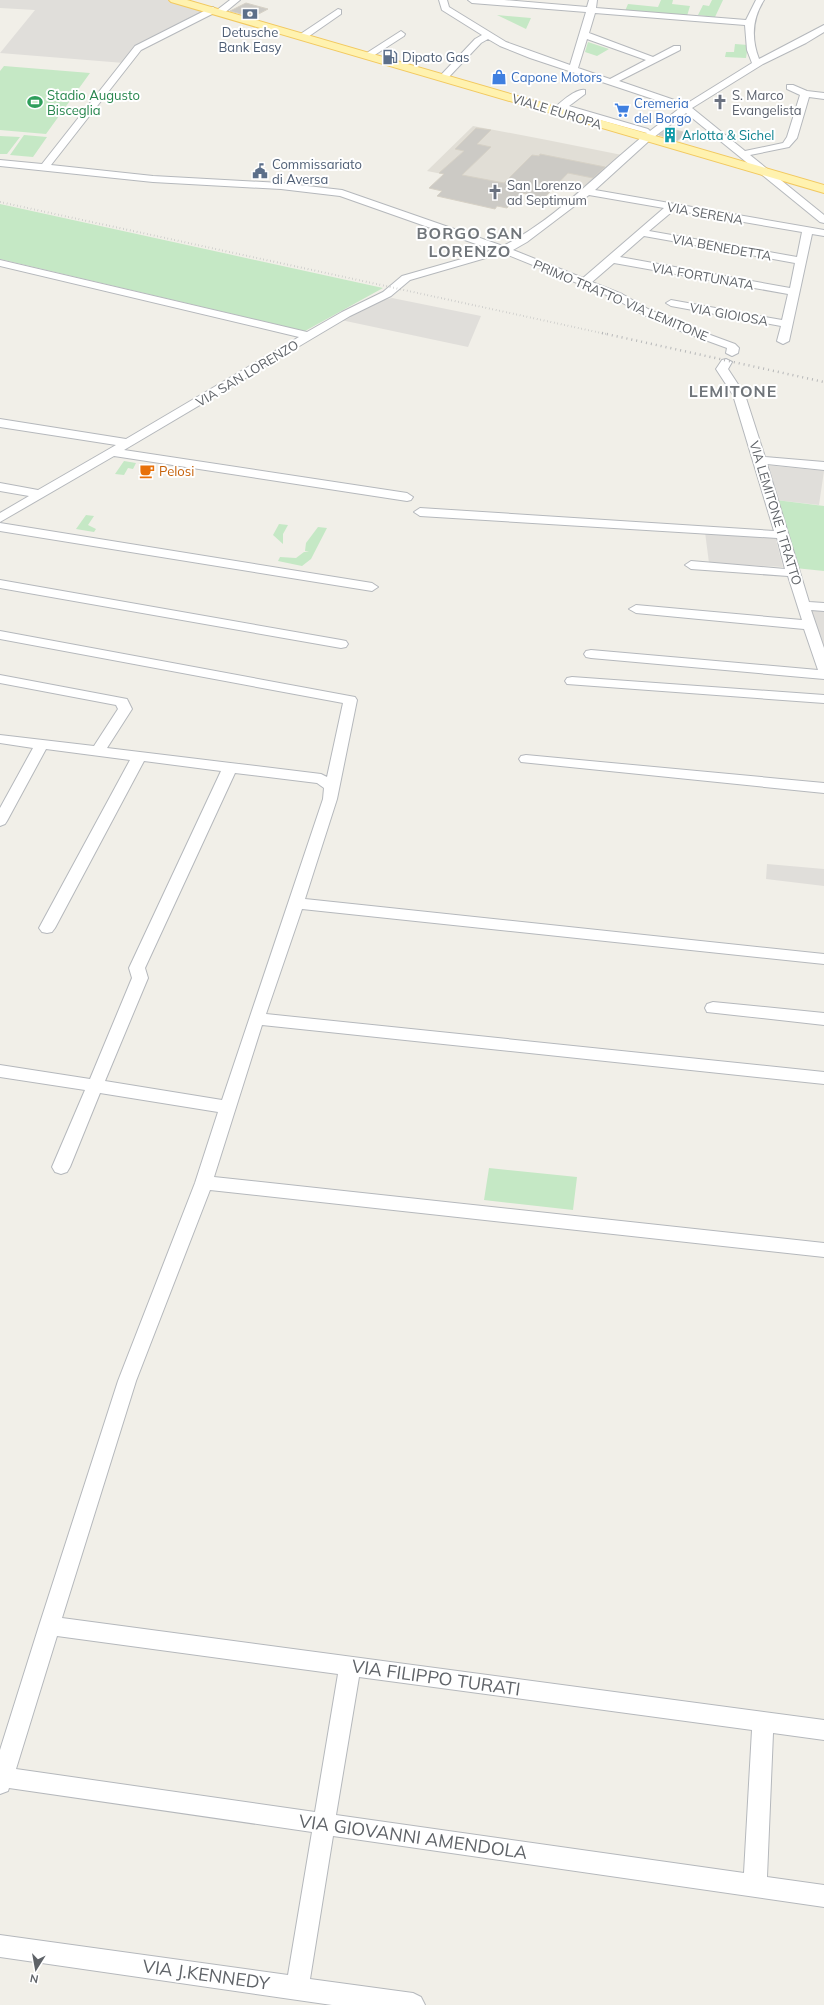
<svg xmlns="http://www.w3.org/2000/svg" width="824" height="2005" viewBox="0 0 824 2005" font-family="Mulish,sans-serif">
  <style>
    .industrial { fill: #e0deda }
    .education { fill: #e1ded6 }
    .green { fill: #c5e8c5 }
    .building { fill: #cccac5; stroke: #d6d1c6 }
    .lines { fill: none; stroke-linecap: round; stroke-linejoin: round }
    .minor-casing { stroke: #b5b8bc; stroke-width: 2 }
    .major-casing { stroke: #f2c960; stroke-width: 2 }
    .minor { fill: #fff; fill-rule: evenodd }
    .major { fill: #fff2af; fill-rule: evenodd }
    .rail-far1 { stroke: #b6b7b8; stroke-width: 2; stroke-dasharray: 0.5 3; stroke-linecap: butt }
    .rail { stroke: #b6b7b8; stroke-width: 2.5; stroke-dasharray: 1 4; stroke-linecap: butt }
    .labels { text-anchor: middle; stroke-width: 4; stroke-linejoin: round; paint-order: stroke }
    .far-service-label { font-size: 13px; fill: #4e5e75; stroke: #fff; text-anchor: start }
    .far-shop-label { font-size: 13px; fill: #366cbe; stroke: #fff; text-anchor: start }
    .far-leisure-label { font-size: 13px; fill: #27864d; stroke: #fff; text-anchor: start }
    .far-worship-label { font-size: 13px; fill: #5b616d; stroke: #fff; text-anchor: start }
    .far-street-label { font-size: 13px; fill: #5f6368; stroke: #fff }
    .far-culture-label { font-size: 13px; fill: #0d838f; stroke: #fff; text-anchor: start }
    .far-food-label { font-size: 13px; fill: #c56008; stroke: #fff; text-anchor: start }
    .far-district-label { font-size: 16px; font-weight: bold; letter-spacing: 1px; fill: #70757a; stroke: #fff }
    .near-street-label { font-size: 18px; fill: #5f6368; stroke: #fff }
  </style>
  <rect width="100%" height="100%" fill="#f1efe8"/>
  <path class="industrial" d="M0,0H170L207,11L144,41L135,48L124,63L0,53L35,10L0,8Z
    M392,298L397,299L481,316L468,347L341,320L380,301Z
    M765,465L824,471L819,505L776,500Z
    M705,532L775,536L783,567L709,563Z
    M808,609L824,611V644L820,643Z
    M767,864L824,869V886L766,879Z"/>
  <path class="education" d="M473,126L547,140L622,155L585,186L528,174L514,188L427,171Z"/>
  <path class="green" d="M661,0H673L672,4L690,6L687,16L625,11L628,4L658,7Z
    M712,0H723L715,17L698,15L703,5L709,6Z
    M497,15L531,18L526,29Z
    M588,42L609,49L597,56L585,52Z
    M735,44L748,45L746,58L725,57L726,52H734Z
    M4,66L90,73L46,134L0,130V71Z
    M24,135L47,137L33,157L10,155Z
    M0,136L20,137L7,154H0Z
    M0,204L383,288L305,331L0,259Z
    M124,461L136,463L133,469L128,468L124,475L115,474Z
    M776,500L824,506V571L795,568Z
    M86,515L94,516L88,525L96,529L94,532L76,529Z
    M279,524L288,525L283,534V544L273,535Z
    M318,527L327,528L311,559L302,566L278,561L280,557L296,558L304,552H309L305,551L306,543Z
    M489,1168L577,1177L573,1210L484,1200Z"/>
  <path class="building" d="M246,3L268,9L253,17L230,11Z
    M476,128L491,130L477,144L491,147L462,175L504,183L532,155L539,156L540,154L605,167L593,178L568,173L544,198L522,193L507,208L497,206L495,209L437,196L442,191L429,188L444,174L439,173L464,151L455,149Z
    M668,128L687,133L677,141L659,135Z"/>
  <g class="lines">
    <g class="minor-casing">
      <path id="minor" d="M230,0H240L223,14L220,15L216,12L141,50L51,165L153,176L281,183L342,190L503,246C558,218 599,171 647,133L564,110L560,113H554L552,111C558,104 576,88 585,90V94L569,106L648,129L650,131L680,108L530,58L500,46L488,39L481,43L446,80H440V76L475,39L482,35L442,10L439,0H447L449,7L506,42L570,65L586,12L472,3L468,0H504L587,7L589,0H597L596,8L746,20L756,0H764C752,19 751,38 759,59L824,25V32L806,43L763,64L692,108L745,151L783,143L787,137L800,95L787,89V85H793L807,91L824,93V99L809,97L797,138L789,147L750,155L824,215V223L820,222L686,113L650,140L595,190L824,230V236L812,234L789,341L783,344L777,341L781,326L671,306L666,303L671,300L782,320L788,294L614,263L592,282L622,294L648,309L686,326L735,344L739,348L738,353L732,356L726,353L727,348L678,330L640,313L614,298L503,253L410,280L391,296L350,316L124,450L407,493L413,497L411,500L407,501L114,456L0,522V513L29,496L0,491V483L38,490L116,445L0,427V419L126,439L299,337L0,266V260L307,332L342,312L383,292L402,276L493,250L340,196L281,189L153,182L0,166V160L42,164L135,46L210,8L213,7L217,10ZM595,13L745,25L747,50L752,63L686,104L619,81L680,50V46H674L653,57L589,33ZM587,39L646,60L610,79L578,68ZM589,195L664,208L583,278L513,250L527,242ZM674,210L802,232L797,257L649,231ZM644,236L795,263L790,288L620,257Z
        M338,9L341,10V14L305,39H299V35Z
        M401,31L405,34L404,36L370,58H364L362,56Z
        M726,359L732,362L728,369L745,395L765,457L824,462V470L767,464L809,602L824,603V611L811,610L824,648V679L591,658L586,657L584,654L586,651L591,650L818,670L804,629L636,613L629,609L636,605L802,620L788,576L691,569L685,565L691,561L785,569L777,538L420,516L414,512L420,508L774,531L733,395L716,369L722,360Z
        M0,523L372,583L378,587L372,591L0,531Z
        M0,580L341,640L346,641L348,644L346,647L341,648L0,588Z
        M0,631L355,697L357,700L337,799L305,899L824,954V964L302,909L266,1014L824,1072V1084L262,1025L214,1177L824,1243V1257L210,1190L136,1381L62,1618L824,1720V1740L773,1733L767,1877L824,1885V1907L333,1836L310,1979L413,1993L421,1997L425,2005H332L0,1957V1935L288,1975L312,1832L9,1788L8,1791L0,1794V1750L39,1626L118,1381L195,1183L218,1112L100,1093L70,1167L67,1172L61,1174L55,1172L52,1167L85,1090L0,1077V1065L90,1079L132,978L129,968L221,771L144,761L55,928L52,932L47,933L42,932L39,928L130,760L46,749L7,821L5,824L0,826V808L33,748L0,743V735L94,746L118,709L116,705L0,683V675L127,699L132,709L107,748L321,774L327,777L343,703L0,639ZM235,773L317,783L324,788L323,799L222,1100L105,1081L148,978L145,968ZM57,1636L338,1674L315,1812L16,1769ZM359,1677L752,1730L744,1873L336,1815Z
        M572,677L824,695V703L567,684L565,681L567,678Z
        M526,755L824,783V793L521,762L519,759L521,756Z
        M713,1002L824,1013V1025L707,1012L705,1008L707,1004Z"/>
    </g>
    <g class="major-casing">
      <path id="major" d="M169,0H187L824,185V193L171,2Z"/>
    </g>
    <use href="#minor" class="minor"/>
    <use href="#major" class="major"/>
    <path class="rail-far1" d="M0,202L606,334"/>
    <path class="rail" d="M602,333L824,382"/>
  </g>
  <defs>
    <g id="bank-bare" transform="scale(1.2)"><path d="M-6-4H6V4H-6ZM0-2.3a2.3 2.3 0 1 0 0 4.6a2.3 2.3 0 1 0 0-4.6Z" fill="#5c6f8a" stroke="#fff" stroke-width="2.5" paint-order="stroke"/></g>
    <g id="fuel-bare" transform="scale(1.2)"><path d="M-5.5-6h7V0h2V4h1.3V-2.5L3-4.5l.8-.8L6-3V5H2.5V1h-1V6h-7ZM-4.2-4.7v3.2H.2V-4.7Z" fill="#5c6f8a" stroke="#fff" stroke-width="2.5" paint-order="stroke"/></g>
    <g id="shop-bare" transform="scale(1.2)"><path d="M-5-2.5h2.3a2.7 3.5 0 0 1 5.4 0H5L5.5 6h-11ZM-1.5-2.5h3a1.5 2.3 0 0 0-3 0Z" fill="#3f7fe0" stroke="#fff" stroke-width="2.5" paint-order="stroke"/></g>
    <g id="stadium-bare" transform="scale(1.2)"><path d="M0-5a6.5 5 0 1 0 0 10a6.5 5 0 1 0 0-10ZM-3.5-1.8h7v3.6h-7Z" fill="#2e9e5b" stroke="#fff" stroke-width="2.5" paint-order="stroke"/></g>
    <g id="church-bare" transform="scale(1.2)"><path d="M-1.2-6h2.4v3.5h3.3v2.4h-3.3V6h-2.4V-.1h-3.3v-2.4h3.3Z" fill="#6b7280" stroke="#fff" stroke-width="2.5" paint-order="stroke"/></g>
    <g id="supermarket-bare" transform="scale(1.2)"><path d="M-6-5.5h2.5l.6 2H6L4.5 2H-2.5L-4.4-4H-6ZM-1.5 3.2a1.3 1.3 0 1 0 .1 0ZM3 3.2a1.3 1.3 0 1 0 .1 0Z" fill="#3f7fe0" stroke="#fff" stroke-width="2.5" paint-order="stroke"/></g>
    <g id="building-bare" transform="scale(1.2)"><path d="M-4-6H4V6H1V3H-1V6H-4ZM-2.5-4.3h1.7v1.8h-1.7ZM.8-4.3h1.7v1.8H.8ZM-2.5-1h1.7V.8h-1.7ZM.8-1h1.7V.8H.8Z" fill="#0f9aa8" stroke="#fff" stroke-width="2.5" paint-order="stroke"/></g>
    <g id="civic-bare" transform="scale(1.2)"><path d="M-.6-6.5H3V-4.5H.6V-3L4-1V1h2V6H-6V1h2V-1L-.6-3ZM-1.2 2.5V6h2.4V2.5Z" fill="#5c6f8a" stroke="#fff" stroke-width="2.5" paint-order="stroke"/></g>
    <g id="cafe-bare" transform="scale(1.2)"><path d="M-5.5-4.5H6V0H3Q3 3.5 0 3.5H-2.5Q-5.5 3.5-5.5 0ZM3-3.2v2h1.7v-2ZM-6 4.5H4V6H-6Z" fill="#e8710a" stroke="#fff" stroke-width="2.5" paint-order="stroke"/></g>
  </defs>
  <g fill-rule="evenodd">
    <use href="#bank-bare" x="250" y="14"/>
    <use href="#fuel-bare" x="390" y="57"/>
    <use href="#shop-bare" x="499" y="77"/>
    <use href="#stadium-bare" x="35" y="102"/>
    <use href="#church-bare" x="720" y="102"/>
    <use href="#supermarket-bare" x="622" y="110"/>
    <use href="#building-bare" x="670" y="135"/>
    <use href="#civic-bare" x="260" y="171"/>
    <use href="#church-bare" x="495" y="192"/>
    <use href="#cafe-bare" x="147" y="471"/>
  </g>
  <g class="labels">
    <g class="far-service-label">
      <text x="250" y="37" text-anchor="middle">Detusche<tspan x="250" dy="15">Bank Easy</tspan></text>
      <text x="402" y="62">Dipato Gas</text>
      <text x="272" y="169">Commissariato<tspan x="272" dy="15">di Aversa</tspan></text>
    </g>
    <g class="far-shop-label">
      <text x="511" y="82">Capone Motors</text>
      <text x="634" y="108">Cremeria<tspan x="634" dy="15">del Borgo</tspan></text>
    </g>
    <g class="far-leisure-label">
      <text x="47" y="100">Stadio Augusto<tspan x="47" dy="15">Bisceglia</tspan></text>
    </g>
    <g class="far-worship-label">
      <text x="732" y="100">S. Marco<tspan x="732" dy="15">Evangelista</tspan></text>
      <text x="507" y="190">San Lorenzo<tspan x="507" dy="15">ad Septimum</tspan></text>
    </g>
    <g class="far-street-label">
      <text transform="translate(557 111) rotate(17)" y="5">VIALE EUROPA</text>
      <text transform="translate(705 213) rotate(10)" y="5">VIA SERENA</text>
      <text transform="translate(722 247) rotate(10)" y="5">VIA BENEDETTA</text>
      <text transform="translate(703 276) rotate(10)" y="5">VIA FORTUNATA</text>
      <text transform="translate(621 300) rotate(23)" y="5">PRIMO TRATTO VIA LEMITONE</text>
      <text transform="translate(729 314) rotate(10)" y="5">VIA GIOIOSA</text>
      <text transform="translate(247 373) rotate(-31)" y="5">VIA SAN LORENZO</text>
      <text transform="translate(776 513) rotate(73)" y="5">VIA LEMITONE I TRATTO</text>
    </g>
    <g class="far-culture-label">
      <text x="682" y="140">Arlotta &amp; Sichel</text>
    </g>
    <g class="far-food-label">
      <text x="159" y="476">Pelosi</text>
    </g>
    <g class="far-district-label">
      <text x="470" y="239">BORGO SAN<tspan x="470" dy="18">LORENZO</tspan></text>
      <text x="733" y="397">LEMITONE</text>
    </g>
    <g class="near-street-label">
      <text transform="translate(436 1678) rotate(8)" y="6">VIA FILIPPO TURATI</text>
      <text transform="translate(413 1837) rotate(8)" y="6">VIA GIOVANNI AMENDOLA</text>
      <text transform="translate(206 1975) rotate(8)" y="6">VIA J.KENNEDY</text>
    </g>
  </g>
  <g transform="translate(36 1969) rotate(191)" stroke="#ffffff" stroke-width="3" paint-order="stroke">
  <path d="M0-3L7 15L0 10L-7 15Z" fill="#5f6368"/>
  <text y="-6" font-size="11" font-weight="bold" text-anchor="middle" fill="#5f6368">N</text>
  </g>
</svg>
